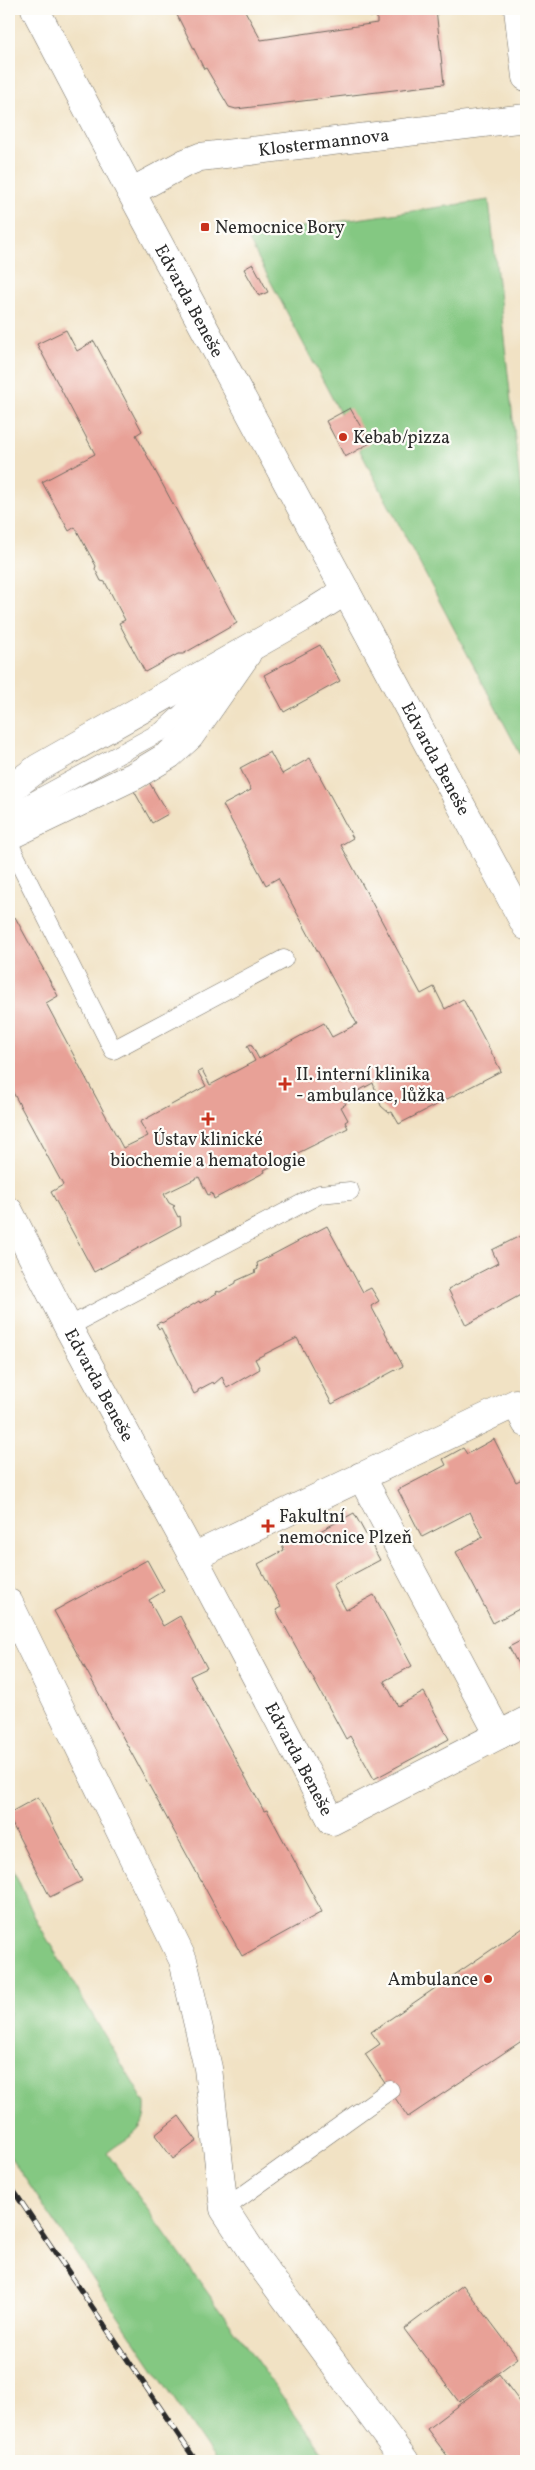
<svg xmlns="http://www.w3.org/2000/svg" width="535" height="2470" viewBox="0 0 535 2470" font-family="Vollkorn,serif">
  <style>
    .green { fill: #84c882; stroke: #587a56 }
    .building { fill: #e8a197 }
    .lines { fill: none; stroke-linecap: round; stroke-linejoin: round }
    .service-casing { stroke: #706b61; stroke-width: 19 }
    .minor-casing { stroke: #706b61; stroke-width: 29 }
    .tertiary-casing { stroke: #706b61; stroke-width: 29 }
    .service { stroke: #fff; stroke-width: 18 }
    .minor { stroke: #fff; stroke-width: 28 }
    .tertiary { stroke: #fff; stroke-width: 28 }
    .rail-casing { stroke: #2b2b2b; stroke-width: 5.5 }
    .rail { stroke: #fdfcf7; stroke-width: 4; stroke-dasharray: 11; stroke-linecap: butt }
    .poi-dot { fill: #c8321e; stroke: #fdfcf7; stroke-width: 2 }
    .labels { text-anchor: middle; stroke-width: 4.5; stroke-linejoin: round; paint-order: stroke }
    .street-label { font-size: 18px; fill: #2b2b2b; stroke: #fdfcf7 }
    .poi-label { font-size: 18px; fill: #2b2b2b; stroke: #fdfcf7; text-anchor: start }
  </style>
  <rect width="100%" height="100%" fill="#fdfcf7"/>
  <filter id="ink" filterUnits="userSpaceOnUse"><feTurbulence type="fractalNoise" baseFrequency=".02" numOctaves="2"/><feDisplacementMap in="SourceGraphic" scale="10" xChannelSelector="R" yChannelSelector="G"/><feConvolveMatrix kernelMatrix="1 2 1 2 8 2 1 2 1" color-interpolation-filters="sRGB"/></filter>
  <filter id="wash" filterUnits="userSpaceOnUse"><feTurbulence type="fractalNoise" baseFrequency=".0096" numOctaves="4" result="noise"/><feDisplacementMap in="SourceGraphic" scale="20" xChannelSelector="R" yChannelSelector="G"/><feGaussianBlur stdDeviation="1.12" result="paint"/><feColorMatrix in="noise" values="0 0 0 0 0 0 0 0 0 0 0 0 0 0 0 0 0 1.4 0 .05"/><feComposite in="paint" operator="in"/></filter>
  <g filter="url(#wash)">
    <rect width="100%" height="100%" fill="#f1e2c4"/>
    <path class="green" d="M489,200L526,539V765L246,235Z
      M9,1860L37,1922L145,2103C147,2135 128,2135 107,2153L329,2461H216L9,2155Z"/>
    <g id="blocks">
      <path class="building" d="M174,9H244L261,40L377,23V16L370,17L369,9H436L444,84L236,109L229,107L206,68L204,69Z
        M253,264L268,292L259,296L244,269Z
        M66,330L77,351L94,341L142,431L136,435L237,623L183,654H178L145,672L119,623L125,620L105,582L101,581L95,569L96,566L75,527L69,531L42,482L95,454L37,344Z
        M350,408L370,443L345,457L326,421Z
        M320,645L340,681L284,712L264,675Z
        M270,752L282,774L310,758L353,838L341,845L421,994L434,987L445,1009L463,999L501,1071L399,1124L392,1112L389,1113L381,1106L373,1083L343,1099L346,1104L341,1107L348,1120L345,1122L348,1128L264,1170L265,1172L214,1199L212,1193L208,1195L199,1177L164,1194L169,1203L175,1206L173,1207L178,1217L180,1216L181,1225L94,1272L51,1192L63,1185L9,1085V920L15,917L58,996L46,1003L123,1148L148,1136L140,1122L206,1086L198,1072L202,1070L210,1085L255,1061L247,1046L251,1044L259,1059L324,1023L332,1037L357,1024L278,878L266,885L223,805L251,790L240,768Z
        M149,782L168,814L152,823L134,791Z
        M327,1226L363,1292L371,1288L379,1301L371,1306L403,1366L332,1404L297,1338L255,1359L260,1369L227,1388L222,1377L214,1384L213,1382L198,1390V1392L194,1394L161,1328L159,1329L156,1324L161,1322L162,1323L199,1301L200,1303L217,1293L216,1291L220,1292L236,1283V1281L256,1272L254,1271L258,1269L257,1263Z
        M526,1233V1292L466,1325L448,1289L498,1263L492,1250Z
        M494,1439L516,1482L522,1479L526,1487V1619L521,1608L493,1623L456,1552L483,1537L470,1512L422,1537L398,1490L446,1465L443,1459L463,1448L467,1454Z
        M354,1513L380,1560L333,1585L346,1610L374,1595L412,1666L384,1681L398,1706L424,1692L449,1739L374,1779L350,1736L346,1739L276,1610L281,1607L258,1564L284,1550L282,1544L304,1533L307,1538Z
        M147,1560L164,1591L149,1600L163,1626L180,1616L207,1668L190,1676L264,1811L267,1810L322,1912L242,1956L54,1611Z
        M526,1638V1680L509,1647Z
        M38,1797L82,1881L50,1897L9,1818V1813Z
        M526,1926V2038L408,2117L365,2054L380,2044L371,2032Z
        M179,2116L197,2141L173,2159L155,2135Z
        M463,2285L518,2358L459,2402L404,2329Z
        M499,2374L526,2410V2461H451L427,2429Z"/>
    </g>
  </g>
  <g filter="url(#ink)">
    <use href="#blocks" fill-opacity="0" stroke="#706b61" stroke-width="1"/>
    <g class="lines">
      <g class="service-casing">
        <path id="service" d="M9,814L162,731L216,682
          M9,843L113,1050L284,959
          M68,1327L320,1194L350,1191
          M224,2209L390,2090"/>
      </g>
      <g class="minor-casing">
        <g id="minor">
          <path d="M518,9L526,77"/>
          <path id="s1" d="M131,192L185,163L200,157L526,118"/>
          <path d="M9,790L38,768L306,616L346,591"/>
          <path d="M9,836L134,776L169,755L190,736L247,654"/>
          <path id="s2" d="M9,1211L68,1327L193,1557L332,1821L526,1721"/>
          <path d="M361,1476L499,1735"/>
          <path d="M193,1557L516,1403L526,1423"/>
          <path d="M9,1603L183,1960L208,2068L224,2209L256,2258L405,2461"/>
        </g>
      </g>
      <g class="tertiary-casing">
        <g id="tertiary">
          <path id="s3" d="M35,9L131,192L526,926"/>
        </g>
      </g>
      <use href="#service" class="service"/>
      <use href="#minor" class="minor"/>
      <use href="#tertiary" class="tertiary"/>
      <g class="rail-casing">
        <path id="rail" d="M9,2184L196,2461"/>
      </g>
      <use href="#rail" class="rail"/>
    </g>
  </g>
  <g class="poi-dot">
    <rect x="200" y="222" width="10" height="10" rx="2.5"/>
    <circle cx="343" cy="437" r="5"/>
    <path d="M282.5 1076.5h5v5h5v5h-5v5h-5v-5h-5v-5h5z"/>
    <path d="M205.5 1111.5h5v5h5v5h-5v5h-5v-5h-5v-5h5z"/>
    <path d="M265.5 1518.5h5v5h5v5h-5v5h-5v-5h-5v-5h5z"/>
    <circle cx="488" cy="1979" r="5"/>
  </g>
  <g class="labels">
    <g class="street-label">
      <text dy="6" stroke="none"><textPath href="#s1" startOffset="202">Klostermannova</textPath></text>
      <text dy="6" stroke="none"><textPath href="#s3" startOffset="330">Edvarda Beneše</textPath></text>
      <text dy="6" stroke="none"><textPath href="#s3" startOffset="850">Edvarda Beneše</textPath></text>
      <text dy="6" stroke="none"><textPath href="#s2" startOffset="196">Edvarda Beneše</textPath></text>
      <text dy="6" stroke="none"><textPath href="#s2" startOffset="620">Edvarda Beneše</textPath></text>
    </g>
    <g class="poi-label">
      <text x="215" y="233">Nemocnice Bory</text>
      <text x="353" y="443">Kebab/pizza</text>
      <text x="296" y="1080">II. interní klinika<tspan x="296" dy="21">- ambulance, lůžka</tspan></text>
      <text x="208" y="1145" text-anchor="middle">Ústav klinické<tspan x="208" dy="21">biochemie a hematologie</tspan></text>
      <text x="279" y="1522">Fakultní<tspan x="279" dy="21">nemocnice Plzeň</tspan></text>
      <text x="478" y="1985" text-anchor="end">Ambulance</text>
    </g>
  </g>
  <rect width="535" height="2470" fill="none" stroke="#fdfcf7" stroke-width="30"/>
</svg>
